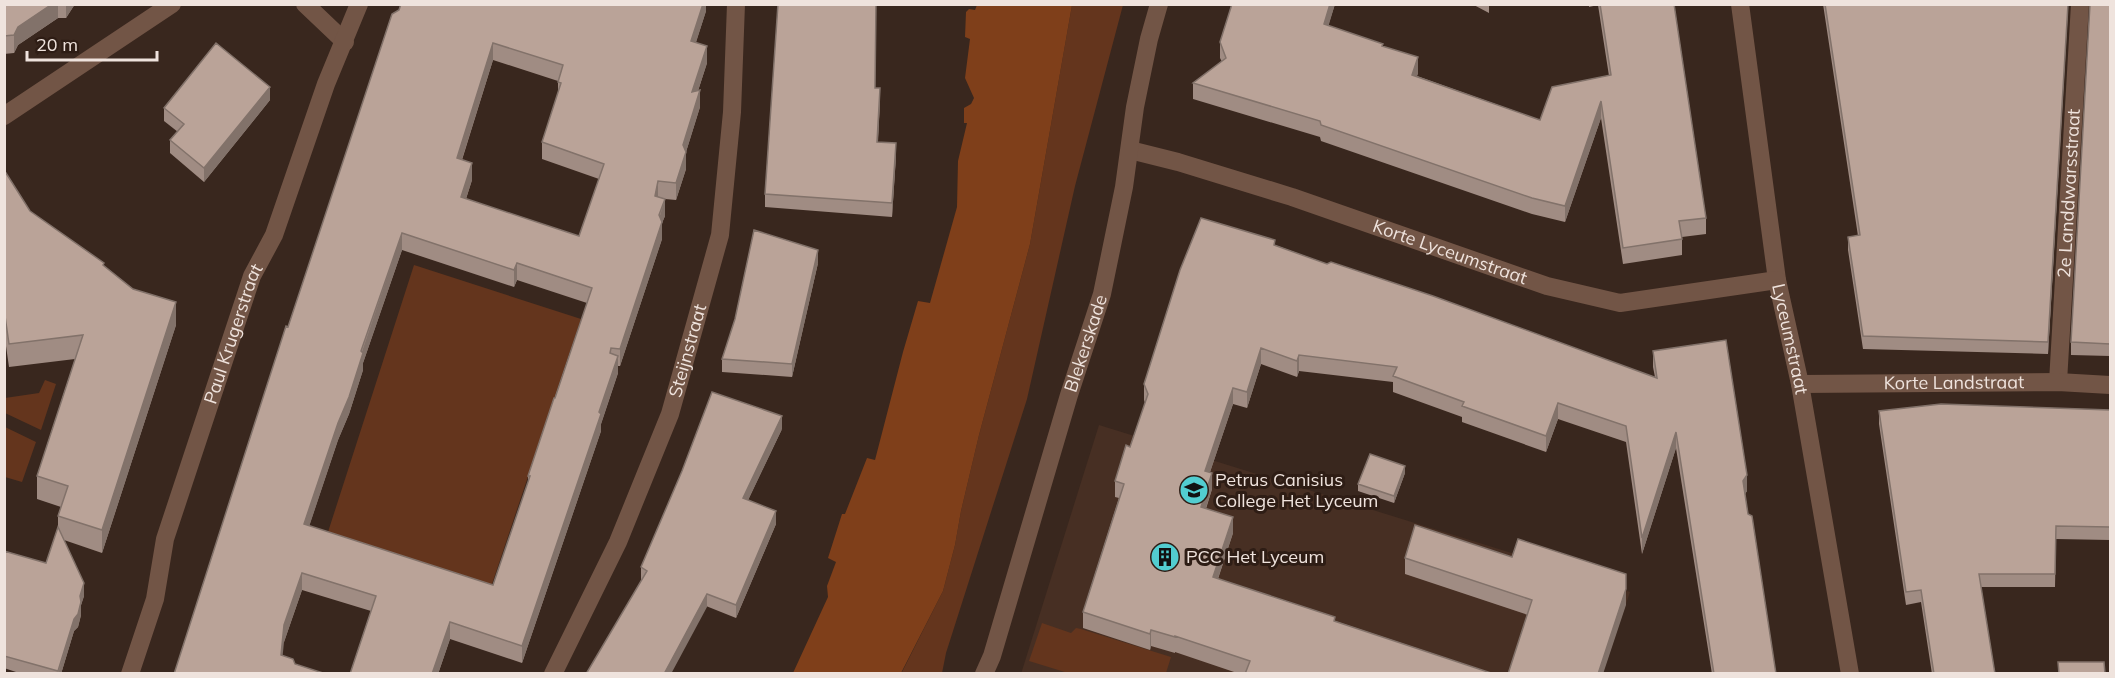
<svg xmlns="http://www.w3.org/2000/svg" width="2115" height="678" viewBox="0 0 2115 678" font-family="Mulish,sans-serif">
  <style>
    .built { fill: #472f23 }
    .green { fill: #64351d }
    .water { fill: #7f3f1a }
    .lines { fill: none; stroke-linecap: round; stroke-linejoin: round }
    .minor { stroke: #725546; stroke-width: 18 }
    .wall { fill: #a08c83; fill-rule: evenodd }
    .shaded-wall { fill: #82726a }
    .building { fill: #baa398; stroke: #82726a; stroke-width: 1.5; fill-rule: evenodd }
    .labels { text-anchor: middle; stroke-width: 6; stroke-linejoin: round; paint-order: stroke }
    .street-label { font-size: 18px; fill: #efe3dd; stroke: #2e1d15 }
    .poi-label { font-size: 18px; fill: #efe3dd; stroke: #2e1d15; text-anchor: start }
  </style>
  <rect width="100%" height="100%" fill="#39271e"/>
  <path class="built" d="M1099,425L1518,555L1630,592L1603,673L1021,674Z"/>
  <path class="green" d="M1072,5H1123L1075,186L1027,399L946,653L942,673L901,674L943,591L955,545L961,511L979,435L1030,244Z
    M414,265L581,319L491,587L328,532Z
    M45,380L56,384L41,430L5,413V398L39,393Z
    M5,427L36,442L22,482L5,477Z
    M1042,623L1071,633L1076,628L1081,629L1171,657L1166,673H1068L1029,661Z"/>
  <path class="water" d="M977,5H1072L1030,244L979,435L961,511L955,545L943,591L901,673H793L828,597L827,586L836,562L828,558L842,514H845L867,458L875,460L903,352L918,301L930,303L957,207L958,161L967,123H964V108L971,104L974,98L965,78L970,39L965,37L966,12L969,9L975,10Z"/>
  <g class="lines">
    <g class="minor">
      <path d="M305,4L345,42"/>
      <path id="s1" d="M1740,4L1777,280L1800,384L1850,674"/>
      <path d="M4,116L172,4"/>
      <path id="s2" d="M1130,150L1178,162L1292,197L1547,286L1620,303L1777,280"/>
      <path id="s3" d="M2058,382L2080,4"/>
      <path id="s4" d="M1800,384L2058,382L2110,385"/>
      <path id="s5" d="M130,674L155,599L165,539L252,276L274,235L326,84L359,4"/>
      <path id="s6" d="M553,674L618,542L670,414L720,235L732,112L736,4"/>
      <path id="s7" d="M984,674L992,656L1069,395L1102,294L1124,187L1135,107L1149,39L1159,4"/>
    </g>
  </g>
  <path class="wall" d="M4,4H75L66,18H58L18,45L14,53L4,54Z
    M401,4H706V11L696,42L707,63L698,91L700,107L686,152V169L676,200L665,199V216L662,223V239L620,366H618V373L601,424V431L522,663L450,639L438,674H350L371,611L302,590L284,642L174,674L288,327ZM493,60L558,81V94L542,142V159L599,179L579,236L466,199L472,180L462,160ZM402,250L514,287L517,280L587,303L528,476V483L493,585L309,526L338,440L349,414L363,370V363Z
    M1232,4H1335L1328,26L1383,46L1418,73L1417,76L1540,120L1609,76L1598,5L1589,7V4H1674L1706,218V234L1682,237V255L1623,264L1601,118L1565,222L1532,214L1321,141L1320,137L1193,99V83L1222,62L1220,58V42Z
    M1472,4H1489V13Z
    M1823,4H2068L2048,354L1863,349L1848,250V237L1858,236Z
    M2110,4V356L2071,355V342Z
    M875,88L880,101L878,142L896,156L892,217L765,207V194Z
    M270,100L204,182L170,153V140L178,132L164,121V108Z
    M4,174L30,211L104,267L176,325L102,553L64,540L84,596L81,605V615L78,627L74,631L61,674H22L4,668V551L46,563L58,528V516L61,507L37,499V476L75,359L9,367L4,332Z
    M1275,245L1327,264L1655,377L1653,367V351L1747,491L1745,494L1748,514L1776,674H1712L1676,448L1642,554L1626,442L1558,419L1546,452L1462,422V417L1393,392V382L1299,371L1297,377L1261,364L1247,408L1233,404L1210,472L1212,489L1206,509L1233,533L1218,579L1335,621L1494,674H1240L1175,652V653L1151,646L1150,650L1083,628V612L1119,498L1115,497V481L1130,447L1145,403L1144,400V384Z
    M818,263L792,377L722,372V359Z
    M2110,410V540L2056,539L2055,587H1981L1995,674H1932L1921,602L1906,605L1879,424V411Z
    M782,429L748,500L776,524L736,618L641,580V567Z
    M1405,473L1394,503L1358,491V484Z
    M1405,558L1626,605L1528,615L1405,574Z"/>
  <path class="shaded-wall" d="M52,4H58V18L18,45L14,53V35L18,27Z
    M66,4H75L66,18Z
    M703,4H706V11L691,58V41Z
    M1330,4H1335L1324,41V24Z
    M2068,4V11L2048,354V342Z
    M493,43V60L457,175V158Z
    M707,46V63L692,109V92Z
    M1418,57V73L1412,91V75Z
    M270,87V100L204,182V168Z
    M880,88V101L877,155V142Z
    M700,90V107L686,152V169L676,200V183L683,145Z
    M1601,101V118L1565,222V206Z
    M896,143V156L892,217V203Z
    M472,163V180L461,214V197Z
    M658,181V198L655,196Z
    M665,199V216L662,223V239L620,366V349Z
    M402,233V250L363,363V370L349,414L338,440L304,542V524Z
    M818,250V263L792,377V364Z
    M517,263V280L514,287V270Z
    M176,302V325L102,553V530Z
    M1261,348V364L1247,408V392Z
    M1299,355V371L1297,377V361Z
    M618,356V373L601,424V431L522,663V646Z
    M1233,388V404L1205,487V471Z
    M1558,403V419L1546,452V436Z
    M782,416V429L743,511V498Z
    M1676,432V448L1642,554V538Z
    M1405,466V473L1394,503V496Z
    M1212,473V489L1201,523V507Z
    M1747,475V491L1743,497V481Z
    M776,511V524L736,618V605Z
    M1233,517V533L1213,593V577Z
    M302,573V590L284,642L281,672V655L284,625Z
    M84,583V596L81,605V615L78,627L74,631L61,674H58Z
    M1626,589V605L1603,674H1598Z
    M707,594V607L671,674H664Z
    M450,622V639L438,674H432Z
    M1151,630V646L1150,650V634Z"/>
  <path class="building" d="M4,4H52L18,27L14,35L4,36Z
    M401,4H703L691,41L707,46L692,92L700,90L683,145L686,152L676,183L658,181L655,196L665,199L659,215L662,222L620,349L611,348L610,353L618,356L599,412L601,414L522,646L450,622L432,674H350L376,596L302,573L284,625L281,655L293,659L295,664L326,674H174L286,326L288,327L392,14L399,10ZM493,43L563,65L558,82L561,83L542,142L604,164L579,236L461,197L472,163L457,158ZM402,233L514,270L517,263L592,288L555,398H554L528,476H530L493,585L304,524L338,423L349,397L363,353L361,351Z
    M778,4H876L875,88H880L877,142L896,143L892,203L765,194Z
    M1232,4H1330L1324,24L1383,44L1382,46L1418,57L1412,75L1540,120L1552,87L1611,75L1600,4H1674L1706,218L1679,221L1682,239L1623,248L1601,101L1565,206L1532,198L1321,125L1320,121L1193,83L1226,58L1220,42Z
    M1825,4H2068L2048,342L1863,336L1848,237L1860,235Z
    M2090,4H2110V344L2071,342Z
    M216,43L270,87L204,168L170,140L184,124L164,108Z
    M6,173L30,211L104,263L103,265L133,289L176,302L102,530L58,516L68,486L37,476L83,335L9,344L4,309V174Z
    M1201,218L1275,240L1274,245L1327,264L1331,262L1433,296L1657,378L1653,351L1726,340L1747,475L1743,481L1748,514L1752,516L1776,674H1714L1676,432L1642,538L1626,426L1558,403L1546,436L1462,406L1464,402L1393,376L1397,367L1299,355L1297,361L1261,348L1247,392L1233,388L1205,471L1212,473L1201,507L1233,517L1213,577L1335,617L1334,621L1494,674H1245L1250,661L1175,636V637L1151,630L1150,634L1083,612L1124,484L1115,481L1126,445L1130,447L1148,394L1144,384L1180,270Z
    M754,230L818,250L792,364L722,359L735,319Z
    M712,392L782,416L743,498L776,511L736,605L707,594L664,674H586L647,571L641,567L682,471Z
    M1941,404L2110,410V527L2056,526L2055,574H1979L1995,674H1934L1921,590L1906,592L1879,411Z
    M1370,454L1405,466L1394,496L1358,484Z
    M1415,525L1512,557L1518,539L1626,574V589L1598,674H1508L1532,600L1405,558Z
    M58,527L84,583L80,596L81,602L78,614L74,619L58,671L4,656V551L46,563Z
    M2058,662H2104L2105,674H2059Z"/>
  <defs>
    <g id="school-disc" transform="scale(1.5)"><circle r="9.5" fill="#52cdd0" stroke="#2e1d15"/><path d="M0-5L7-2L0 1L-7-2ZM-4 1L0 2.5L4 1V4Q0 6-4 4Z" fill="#111"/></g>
    <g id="building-disc" transform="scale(1.5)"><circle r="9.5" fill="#52cdd0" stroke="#2e1d15"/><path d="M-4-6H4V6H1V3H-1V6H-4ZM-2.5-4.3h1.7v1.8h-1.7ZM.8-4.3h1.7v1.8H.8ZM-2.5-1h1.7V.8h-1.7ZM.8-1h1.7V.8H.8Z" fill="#111"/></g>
  </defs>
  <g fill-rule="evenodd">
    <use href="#school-disc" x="1194" y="490"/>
    <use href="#building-disc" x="1165" y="557"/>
  </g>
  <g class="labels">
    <g class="street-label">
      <text dy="6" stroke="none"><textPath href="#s3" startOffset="189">2e Landdwarsstraat</textPath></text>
      <text dy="6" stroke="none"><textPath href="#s2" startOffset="336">Korte Lyceumstraat</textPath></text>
      <text dy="6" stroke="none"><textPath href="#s5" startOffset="356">Paul Krugerstraat</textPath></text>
      <text dy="6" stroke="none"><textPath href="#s1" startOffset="339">Lyceumstraat</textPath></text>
      <text dy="6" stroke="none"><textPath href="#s7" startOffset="346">Blekerskade</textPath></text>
      <text dy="6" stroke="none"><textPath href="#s6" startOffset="351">Steijnstraat</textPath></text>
      <text dy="6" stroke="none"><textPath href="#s4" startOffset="154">Korte Landstraat</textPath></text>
    </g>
    <g class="poi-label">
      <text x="1215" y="486">Petrus Canisius<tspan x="1215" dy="21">College Het Lyceum</tspan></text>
      <text x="1186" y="563">PCC Het Lyceum</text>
    </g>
  </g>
  <rect width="2115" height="678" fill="none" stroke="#efe3dd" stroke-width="12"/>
  <path d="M27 51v9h130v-9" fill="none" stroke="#efe3dd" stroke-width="3"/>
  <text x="36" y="51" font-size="18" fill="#efe3dd" stroke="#2e1d15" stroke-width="4.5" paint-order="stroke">20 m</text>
</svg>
